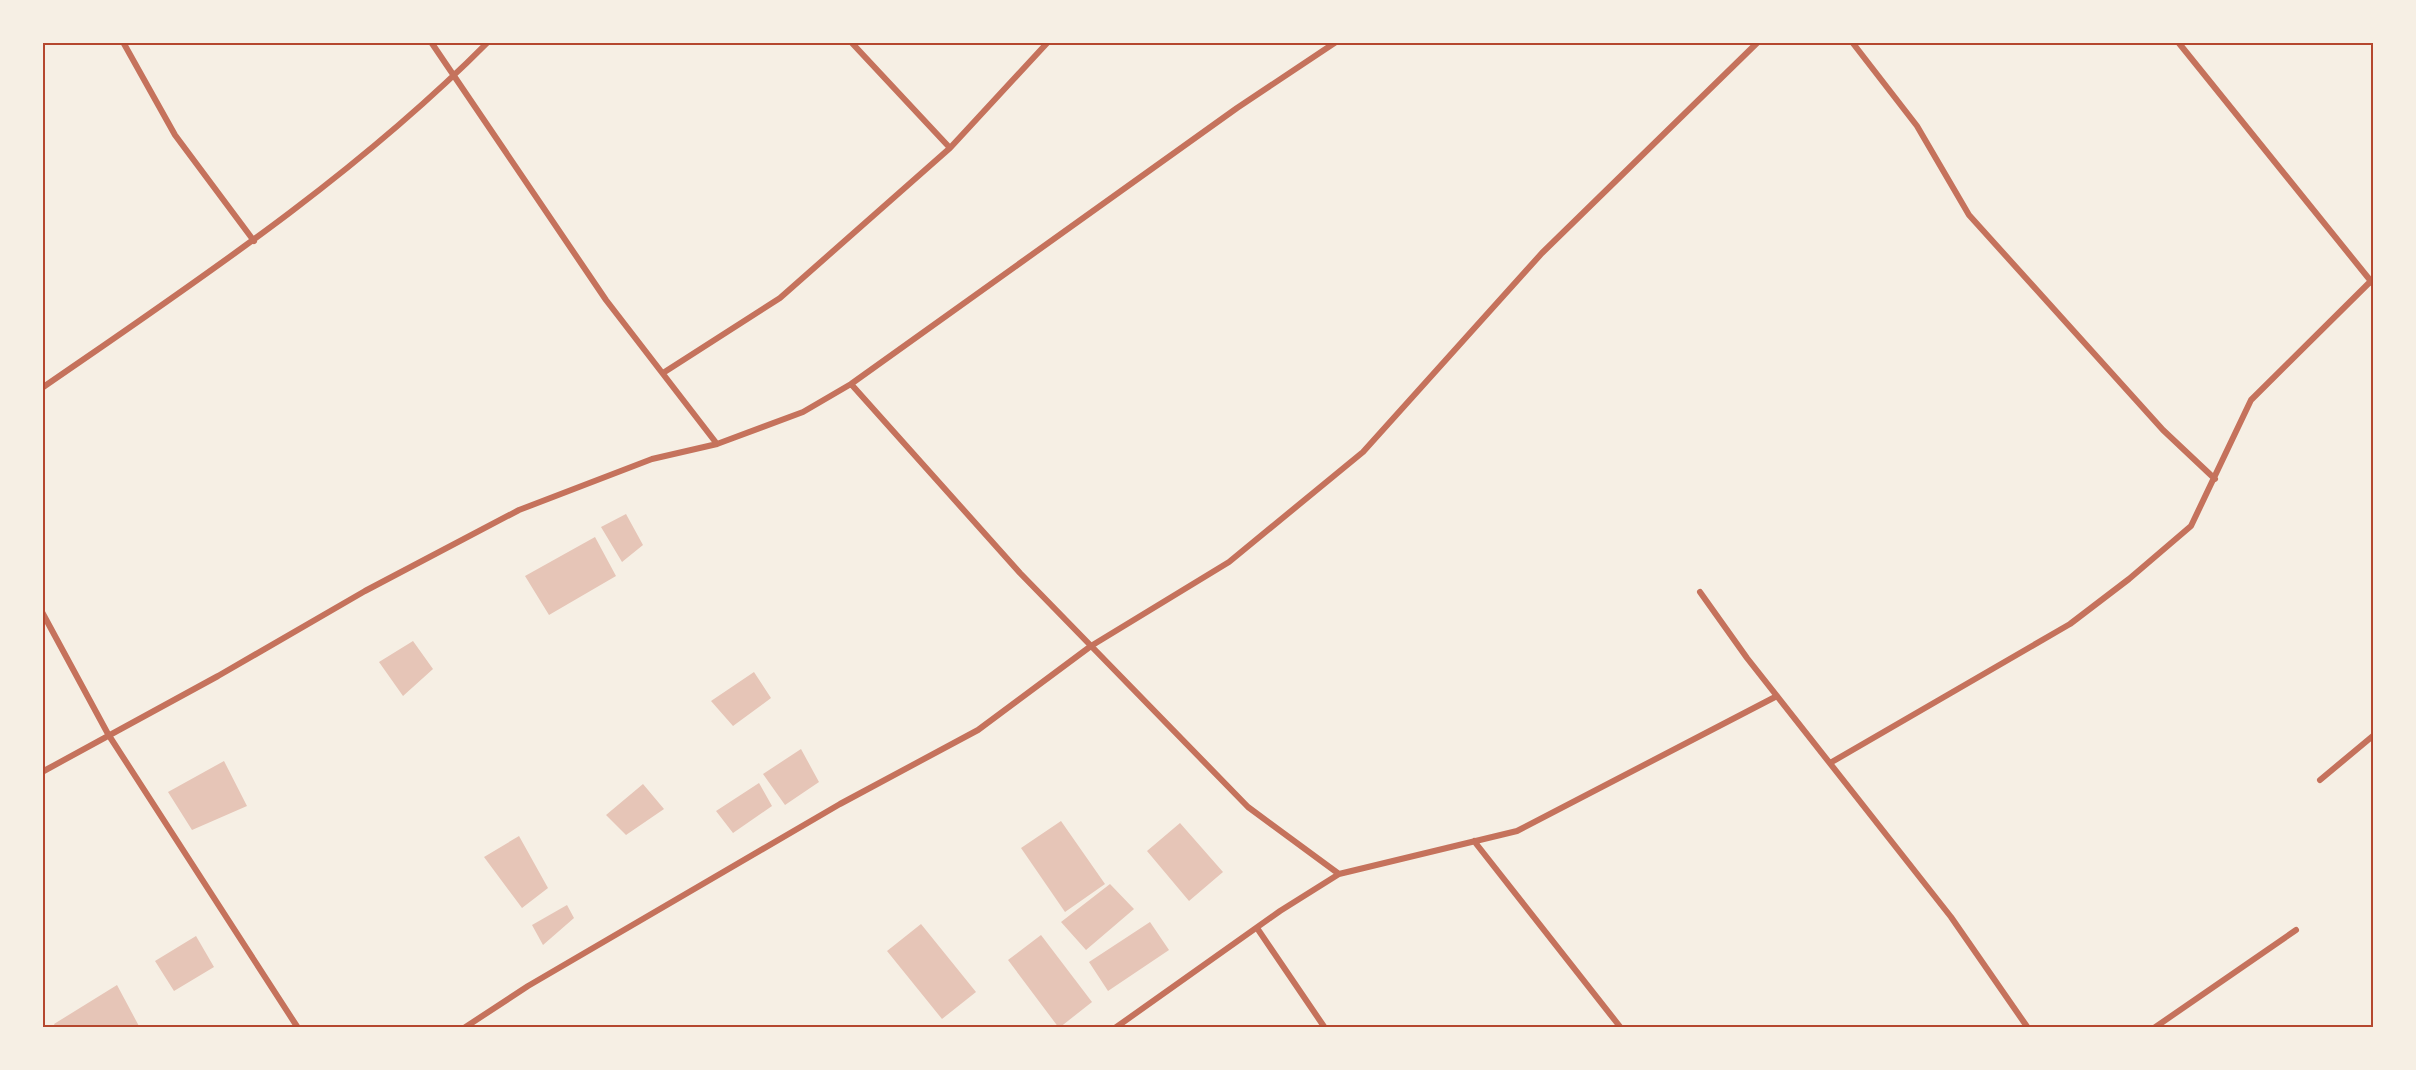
<svg xmlns="http://www.w3.org/2000/svg" width="2416" height="1070" viewBox="0 0 2416 1070" font-family="'Archivo Narrow',sans-serif">
  <style>
    .building { fill: #e6c5b7 }
    .lines { fill: none; stroke-linecap: round; stroke-linejoin: round }
    .minor { stroke: #c5725c; stroke-width: 6 }
    .neatline { fill: none; stroke: #b5482f; stroke-width: 2 }
  </style>
  <rect width="100%" height="100%" fill="#f6efe4"/>
  <path class="building" d="M626,514L643,545L622,562L601,527Z
    M595,537L616,576L549,615L525,576Z
    M413,641L433,669L403,696L379,662Z
    M754,672L771,698L733,726L711,701Z
    M801,749L819,782L785,805L763,774Z
    M224,761L247,806L192,830L168,792Z
    M759,783L772,806L733,833L716,811Z
    M643,784L664,809L626,835L606,815Z
    M1061,821L1105,884L1065,912L1021,848Z
    M1180,823L1223,872L1189,901L1147,851Z
    M519,836L548,888L522,908L484,857Z
    M1110,884L1134,909L1086,950L1061,922Z
    M567,905L574,918L543,945L532,925Z
    M1150,922L1169,950L1108,991L1089,962Z
    M921,924L976,992L942,1019L887,951Z
    M1041,935L1092,1002L1059,1028L1008,960Z
    M196,936L214,967L174,991L155,961Z
    M117,985L140,1028H56L54,1024Z"/>
  <g class="lines">
    <path class="minor" d="M123,42L175,135L254,241
      M431,42L606,300L717,444
      M851,42L950,148
      M1852,42L1917,126L1969,215L2163,430L2215,479
      M2178,42L2374,285
      M663,373L780,298L950,148L1048,42
      M851,384L1020,573L1248,807L1339,874L1517,831L1777,696
      M42,388C197,281 355,176 488,42
      M1700,592L1747,658L1951,917L2028,1028
      M42,612L108,734L298,1028
      M1830,763L2070,624L2129,579L2191,526L2251,400L2374,278
      M42,772L218,676L365,591L519,510L652,459L717,444L803,412L851,384L1237,108L1336,42
      M2320,780L2374,735
      M1474,841L1621,1028
      M1257,928L1325,1028
      M464,1028L528,986L840,804L978,730L1091,646L1229,562L1363,452L1542,253L1758,42
      M1115,1028L1280,911L1339,874
      M2154,1028L2296,930"/>
  </g>
  <rect width="2416" height="1070" fill="none" stroke="#f6efe4" stroke-width="87"/>
  <rect x="44" y="44" width="2328" height="982" class="neatline"/>
</svg>
